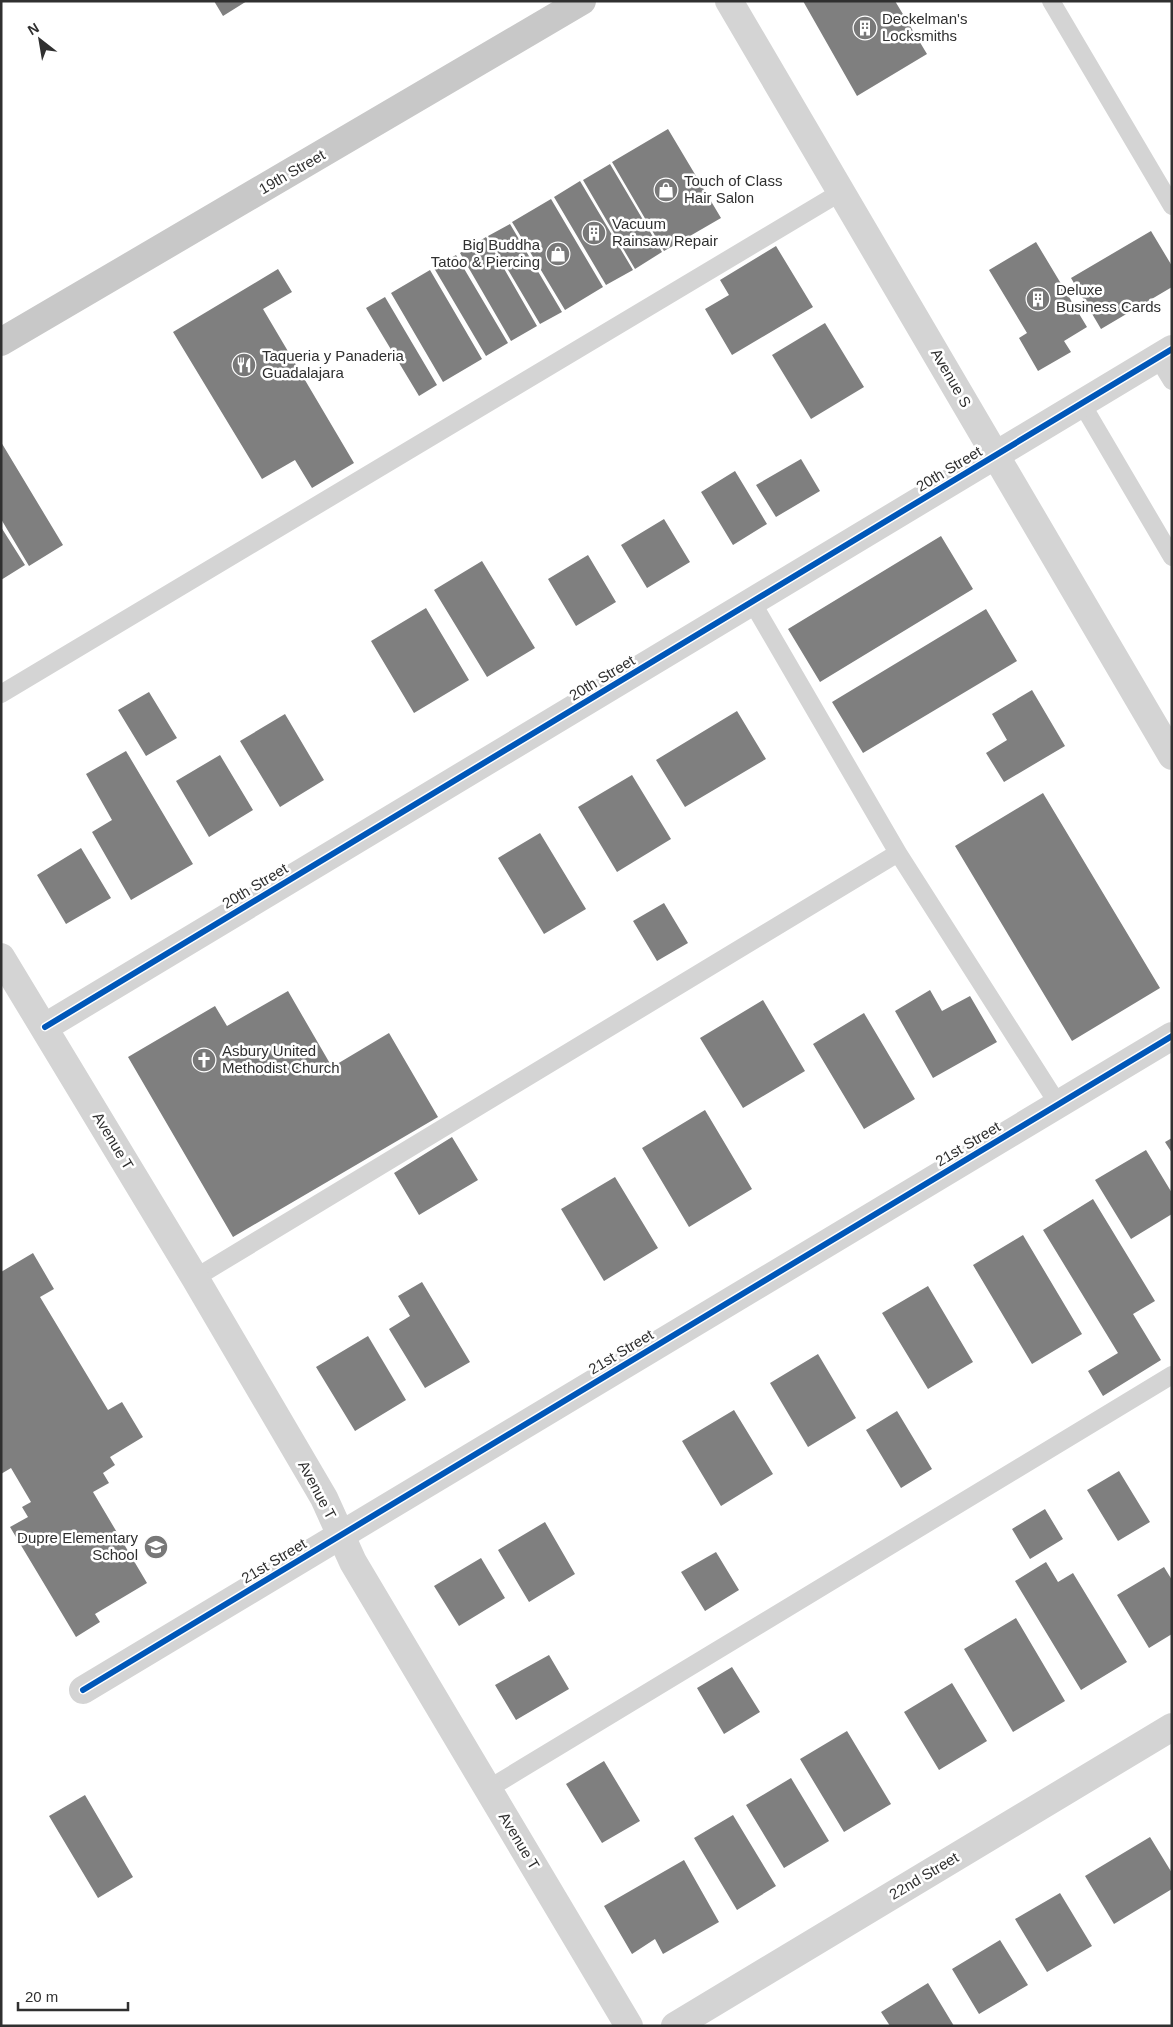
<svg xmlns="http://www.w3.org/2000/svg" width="1173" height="2027" viewBox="0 0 1173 2027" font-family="Arial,sans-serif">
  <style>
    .building { fill: #7f7f7f }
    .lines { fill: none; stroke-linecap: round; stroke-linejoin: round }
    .service { stroke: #d4d4d4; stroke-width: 18 }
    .minor { stroke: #d4d4d4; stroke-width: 28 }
    .tertiary { stroke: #d4d4d4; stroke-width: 28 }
    .primary { stroke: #c8c8c8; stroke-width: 28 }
    .cycleway-casing { stroke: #fff; stroke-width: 9 }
    .cycleway { stroke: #0057b8; stroke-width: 6 }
    .labels { text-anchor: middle; stroke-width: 5; stroke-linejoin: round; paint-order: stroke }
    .poi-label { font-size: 15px; fill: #303030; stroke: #fff; text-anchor: start }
    .street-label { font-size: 15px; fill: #303030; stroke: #fff }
  </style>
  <rect width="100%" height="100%" fill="#fff"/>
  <path class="building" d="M214,1H247L223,16Z
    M803,1H895L927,54L857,96Z
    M668,129L721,218L664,251L612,162Z
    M610,164L662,252L635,269L583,180Z
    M580,181L633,270L606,285L554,197Z
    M551,199L603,287L565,310L512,222Z
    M510,224L562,312L540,324L488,236Z
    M1151,231L1172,266V287L1101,329L1071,278Z
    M486,237L537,326L511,341L460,253Z
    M1036,242L1087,327L1064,341L1071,352L1038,371L1019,338L1027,333L989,270Z
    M776,246L813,307L732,355L705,309L729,295L720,280Z
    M456,255L508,343L486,356L434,268Z
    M278,269L292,292L263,309L354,463L312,488L295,460L262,479L173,332Z
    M430,270L482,359L443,382L391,293Z
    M385,297L437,385L419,396L366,308Z
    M825,323L864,387L811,419L772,355Z
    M1,442L63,545L29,566L1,519Z
    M801,459L820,491L776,517L756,485Z
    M735,471L767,524L733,545L701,492Z
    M664,519L690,562L647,588L621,545Z
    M1,527L25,565L1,580Z
    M941,536L973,589L820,682L788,629Z
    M588,555L616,602L576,626L548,579Z
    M482,561L535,648L487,677L434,590Z
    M426,608L469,680L414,713L371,641Z
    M986,609L1017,661L863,753L832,702Z
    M1032,690L1065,746L1004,782L986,753L1007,740L992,714Z
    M149,692L177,738L146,756L118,710Z
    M737,711L766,759L685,807L656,760Z
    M285,714L324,780L280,807L240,741Z
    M126,751L193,864L131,900L92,832L112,820L86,774Z
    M220,755L253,810L209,837L176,781Z
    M632,775L671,839L617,872L578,807Z
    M1043,793L1160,988L1072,1041L955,846Z
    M540,833L586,909L544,934L498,858Z
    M81,848L111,898L66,924L37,875Z
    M664,903L688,943L657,961L633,921Z
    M930,990L942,1011L970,996L997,1042L933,1078L895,1011Z
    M288,991L332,1067L389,1033L438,1117L233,1237L128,1057L215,1006L227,1026Z
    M763,1000L805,1071L743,1108L700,1038Z
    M864,1013L915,1099L864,1129L813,1044Z
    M705,1110L752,1189L689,1227L642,1148Z
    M452,1137L478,1180L419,1215L394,1173Z
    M1172,1138V1153L1165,1142Z
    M1146,1150L1172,1193V1214L1131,1239L1095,1180Z
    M615,1177L658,1248L604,1281L561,1209Z
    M1093,1199L1155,1301L1133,1314L1161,1360L1103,1396L1088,1371L1118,1353L1043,1230Z
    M1023,1235L1082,1334L1032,1364L973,1265Z
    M33,1253L54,1289L40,1297L108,1410L122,1402L143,1437L110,1457L115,1465L103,1473L109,1483L93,1492L147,1583L95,1614L100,1622L76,1637L10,1527L28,1517L22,1507L31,1502L11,1468L1,1474V1272Z
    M422,1282L470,1362L425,1388L389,1329L410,1316L398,1296Z
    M928,1286L973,1362L928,1389L882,1313Z
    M368,1336L406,1400L355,1431L316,1367Z
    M818,1354L856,1418L808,1447L770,1383Z
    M734,1410L773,1474L721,1506L682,1441Z
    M897,1411L932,1469L901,1488L866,1430Z
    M1119,1471L1150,1522L1118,1541L1087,1490Z
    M1045,1509L1063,1539L1030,1559L1012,1529Z
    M545,1522L575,1574L529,1602L498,1550Z
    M716,1552L739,1590L705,1611L681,1572Z
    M481,1558L505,1598L459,1626L434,1586Z
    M1046,1562L1058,1582L1073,1573L1127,1662L1081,1690L1015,1581Z
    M1164,1567L1172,1580V1634L1149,1648L1117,1595Z
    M1016,1618L1065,1701L1013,1732L964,1649Z
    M549,1655L569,1689L516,1720L495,1685Z
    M732,1667L760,1712L724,1734L697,1688Z
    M952,1683L987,1741L939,1770L904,1712Z
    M847,1731L891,1804L844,1832L800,1759Z
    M604,1761L640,1821L602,1843L566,1784Z
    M791,1778L829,1841L784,1868L746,1805Z
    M85,1795L133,1877L98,1898L49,1816Z
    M733,1815L776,1886L737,1910L694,1838Z
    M1150,1837L1172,1873V1889L1114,1924L1085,1876Z
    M684,1860L719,1922L663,1954L655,1939L632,1954L604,1906Z
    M1060,1893L1092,1946L1047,1972L1015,1919Z
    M1000,1940L1028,1985L979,2014L952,1969Z
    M928,1983L954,2026H890L881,2012Z"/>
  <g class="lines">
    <path class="service" d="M1051,1L1172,206
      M1158,358L1172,381
      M1082,404L1172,557
      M752,602L898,853L1058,1104
      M1,694L841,192
      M195,1278L898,853
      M488,1789L1172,1375"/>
    <path class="minor" d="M45,1027L1172,349
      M83,1690L1172,1036
      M675,2026L1172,1727"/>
    <path class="tertiary" d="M729,1L1172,756
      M1,957L195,1278L324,1498L353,1562L629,2026"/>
    <path class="primary" d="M1,342L582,1"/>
    <g class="cycleway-casing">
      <path id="cycleway" d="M45,1027L1172,349
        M83,1690L1172,1036"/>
    </g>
    <use href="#cycleway" class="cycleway"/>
  </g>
  <defs>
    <g id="building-disc" transform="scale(1.25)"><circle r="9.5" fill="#787878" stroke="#fff"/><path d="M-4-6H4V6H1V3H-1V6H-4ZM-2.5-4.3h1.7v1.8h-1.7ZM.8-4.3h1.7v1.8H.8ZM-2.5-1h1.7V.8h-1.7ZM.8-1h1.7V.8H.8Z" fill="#fff"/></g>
    <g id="shop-disc" transform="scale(1.25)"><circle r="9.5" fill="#787878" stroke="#fff"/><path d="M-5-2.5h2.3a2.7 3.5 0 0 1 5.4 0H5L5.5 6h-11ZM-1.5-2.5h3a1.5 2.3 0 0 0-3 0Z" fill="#fff"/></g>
    <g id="restaurant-disc" transform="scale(1.25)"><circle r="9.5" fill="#787878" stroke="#fff"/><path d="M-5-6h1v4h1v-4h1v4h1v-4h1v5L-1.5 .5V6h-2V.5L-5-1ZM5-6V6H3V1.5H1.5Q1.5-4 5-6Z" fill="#fff"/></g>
    <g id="church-disc" transform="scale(1.25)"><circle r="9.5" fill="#787878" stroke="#fff"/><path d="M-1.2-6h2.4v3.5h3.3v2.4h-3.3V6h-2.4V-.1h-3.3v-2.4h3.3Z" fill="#fff"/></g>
    <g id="school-disc" transform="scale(1.25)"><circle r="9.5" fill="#787878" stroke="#fff"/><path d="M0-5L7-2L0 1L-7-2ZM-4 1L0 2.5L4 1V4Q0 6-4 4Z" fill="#fff"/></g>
  </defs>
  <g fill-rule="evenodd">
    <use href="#building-disc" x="865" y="28"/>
    <use href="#shop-disc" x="666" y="190"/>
    <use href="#building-disc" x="594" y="233"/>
    <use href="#shop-disc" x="558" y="254"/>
    <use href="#building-disc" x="1038" y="299"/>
    <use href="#restaurant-disc" x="244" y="365"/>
    <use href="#church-disc" x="204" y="1060"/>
    <use href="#school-disc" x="156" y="1547"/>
  </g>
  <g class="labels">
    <g class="poi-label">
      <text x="882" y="24">Deckelman's<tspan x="882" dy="17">Locksmiths</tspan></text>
      <text x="684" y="186">Touch of Class<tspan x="684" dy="17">Hair Salon</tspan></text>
      <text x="612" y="229">Vacuum<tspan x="612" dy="17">Rainsaw Repair</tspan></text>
      <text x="540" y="250" text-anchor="end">Big Buddha<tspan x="540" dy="17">Tatoo &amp; Piercing</tspan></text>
      <text x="1056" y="295">Deluxe<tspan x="1056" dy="17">Business Cards</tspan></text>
      <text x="262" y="361">Taqueria y Panaderia<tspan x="262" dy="17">Guadalajara</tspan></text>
      <text x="222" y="1056">Asbury United<tspan x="222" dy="17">Methodist Church</tspan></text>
      <text x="138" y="1543" text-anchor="end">Dupre Elementary<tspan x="138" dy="17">School</tspan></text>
    </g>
    <g class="street-label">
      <text transform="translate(292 172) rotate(-30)" y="5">19th Street</text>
      <text transform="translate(951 378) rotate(60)" y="5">Avenue S</text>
      <text transform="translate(949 469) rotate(-31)" y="5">20th Street</text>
      <text transform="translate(602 678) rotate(-31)" y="5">20th Street</text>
      <text transform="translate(255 886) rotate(-31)" y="5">20th Street</text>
      <text transform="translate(113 1141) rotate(59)" y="5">Avenue T</text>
      <text transform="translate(968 1144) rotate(-31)" y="5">21st Street</text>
      <text transform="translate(621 1352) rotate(-31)" y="5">21st Street</text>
      <text transform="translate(317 1490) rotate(62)" y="5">Avenue T</text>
      <text transform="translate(274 1561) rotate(-31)" y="5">21st Street</text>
      <text transform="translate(519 1841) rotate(59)" y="5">Avenue T</text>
      <text transform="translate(924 1876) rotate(-31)" y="5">22nd Street</text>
    </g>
  </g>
  <rect width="1173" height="2027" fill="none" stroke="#303030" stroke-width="5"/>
  <g transform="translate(40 40) rotate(329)" stroke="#ffffff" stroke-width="4" paint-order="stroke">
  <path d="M0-4L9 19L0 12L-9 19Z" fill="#303030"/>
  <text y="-8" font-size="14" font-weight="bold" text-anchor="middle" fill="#303030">N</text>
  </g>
  <path d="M18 2002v8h110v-8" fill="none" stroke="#303030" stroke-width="2.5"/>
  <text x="25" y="2002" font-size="15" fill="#303030" stroke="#ffffff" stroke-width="4" paint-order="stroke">20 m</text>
</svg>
